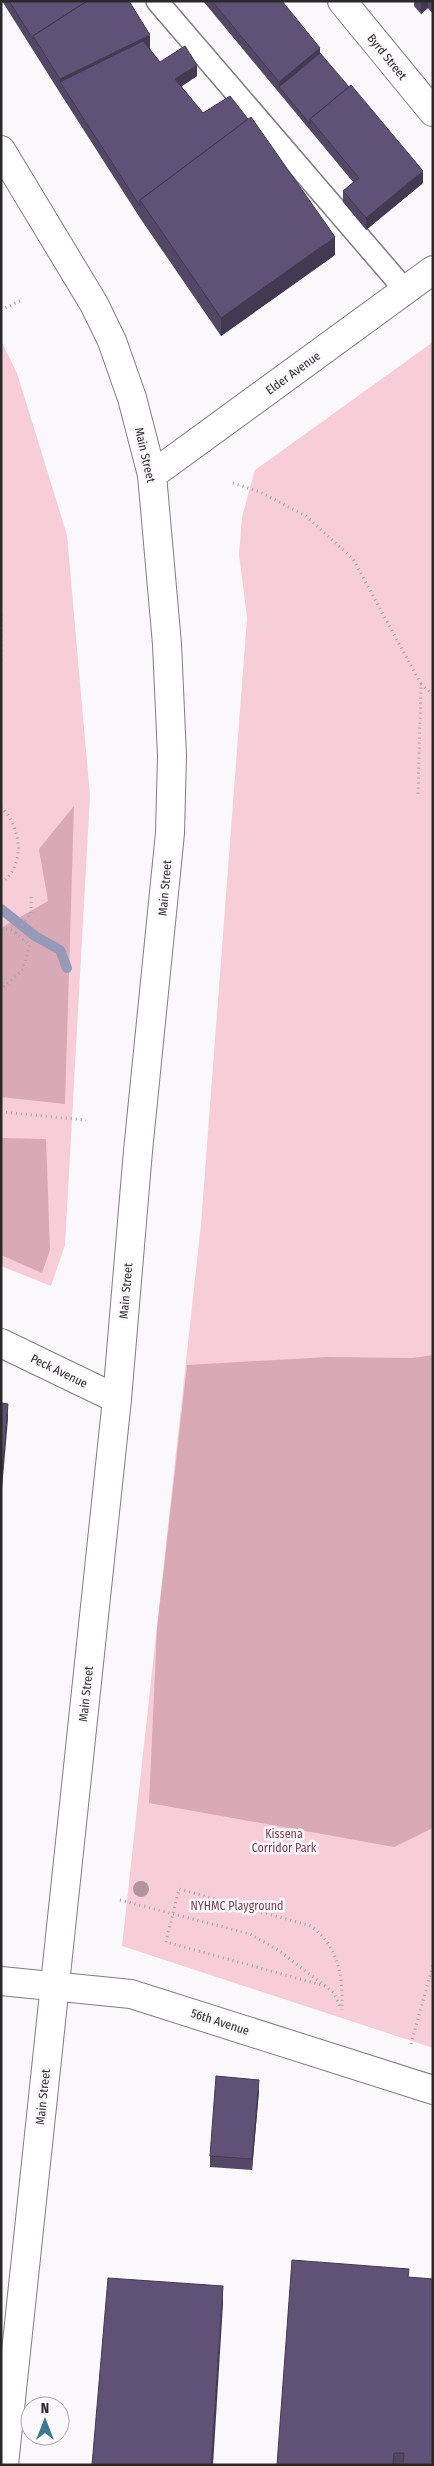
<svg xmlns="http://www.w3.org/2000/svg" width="434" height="2466" viewBox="0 0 434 2466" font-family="'Fira Sans Condensed',sans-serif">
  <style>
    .green { fill: #f7cdd9 }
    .forest { fill: #d9a9b7 }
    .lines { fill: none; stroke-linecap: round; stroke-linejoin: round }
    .stream { stroke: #9699b7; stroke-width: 10 }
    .service-casing { stroke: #807d81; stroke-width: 24 }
    .minor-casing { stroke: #807d81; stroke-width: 30 }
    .secondary-casing { stroke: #807d81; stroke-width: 30 }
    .path { stroke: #a5a2a5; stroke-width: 3; stroke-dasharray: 1 4; stroke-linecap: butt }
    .service { stroke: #fff; stroke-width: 21 }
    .minor { stroke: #fff; stroke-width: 28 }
    .secondary { stroke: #fff; stroke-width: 28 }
    .tree { fill: #b5929f }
    .wall { fill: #534765 }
    .shaded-wall { fill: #433953 }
    .building { fill: #605276; stroke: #433953 }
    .labels { text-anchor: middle; stroke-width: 5; stroke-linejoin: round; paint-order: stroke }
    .street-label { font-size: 12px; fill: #2a292a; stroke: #fbf8fc }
    .park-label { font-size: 12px; fill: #7c3e53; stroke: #fbf8fc }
  </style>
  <rect width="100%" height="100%" fill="#fbf8fc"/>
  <path class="green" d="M1,341L17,373L67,535L90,796L65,1245L51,1286L1,1266Z
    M433,342V2048L122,1946L201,1224L247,618L239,555L242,517L255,470Z"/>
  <path class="forest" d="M74,806L65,1104L1,1097V928L48,901L39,849Z
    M1,1138L46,1139L50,1250L42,1273L1,1255Z
    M433,1355V1828L394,1847L149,1803L157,1629L187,1365L328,1357L413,1358Z"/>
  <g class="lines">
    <path class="stream" d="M1,909L35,936L60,950L67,968"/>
    <g class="service-casing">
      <path id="service" d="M157,1L405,290"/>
    </g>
    <g class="minor-casing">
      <path id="minor" d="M342,1L433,112
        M152,475L433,270
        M1,1343L117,1399
        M1,1981L131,1994L433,2090"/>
    </g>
    <g class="secondary-casing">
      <path id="secondary" d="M1,150L94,304L112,341L132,398L152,475L167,644L172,756L170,833L138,1151L117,1399L4,2465"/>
    </g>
    <path class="path" d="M1,310L22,300
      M233,483L260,492L306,516L353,559L421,684L418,794
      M1,615V662
      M421,684L433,695
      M1,807C21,826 27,865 1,883
      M1,928L11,930L30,945L22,971L1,989
      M16,933L31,913V896
      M1,1112L86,1120
      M120,1900L250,1934L278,1950L325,1986L334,1993L341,2009
      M325,1986L166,1942L179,1889L311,1926C339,1948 343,1975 342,2010
      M411,2044L433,1965"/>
    <use href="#service" class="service"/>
    <use href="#minor" class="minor"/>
    <use href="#secondary" class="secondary"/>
  </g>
  <circle class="tree" cx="141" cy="1889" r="8"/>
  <path class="wall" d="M2,1H129L150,49L160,62L197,76L181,86L203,113L335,255L221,336L140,218L60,93Z
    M203,1H282L320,53L423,183L366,230L343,202V191L353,182Z
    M414,1H433V14L428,8L421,14L414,6Z
    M259,2091L252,2170L210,2167V2156Z
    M409,2277L433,2465H277Z"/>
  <path class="shaded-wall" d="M423,1H428V8L421,14V3Z
    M150,35V50L60,82V93V79Z
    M320,48V59L279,87V82Z
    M197,65V76L175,91V79Z
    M423,171V183L366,230V218Z
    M335,237V255L221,336V318Z
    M8,1404V1419L2,1489V1474Z
    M259,2080V2091L252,2170V2159Z
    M223,2286V2304L213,2465H211Z"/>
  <path class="building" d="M9,1H87L33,36V39Z
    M87,1H129L150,35L60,79L33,36Z
    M212,1H282L320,48L279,82Z
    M143,41L160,62L185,46L197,65L175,79L203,113L230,96L248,119L140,200V206L60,82Z
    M320,53L349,87L310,119V124L279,87Z
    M351,85L423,171L366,218L343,191L359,178L310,119Z
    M251,117L335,237L221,318L140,200Z
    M1,1403L8,1404L2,1474H1Z
    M216,2076L259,2080L252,2159L210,2156Z
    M292,2260L409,2269L408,2277L433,2279V2465H403L404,2453H394L393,2465H277Z
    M108,2278L223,2286L211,2465H92Z"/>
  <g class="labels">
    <g class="street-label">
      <text transform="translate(387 57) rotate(51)" y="4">Byrd Street</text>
      <text transform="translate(293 373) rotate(-36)" y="4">Elder Avenue</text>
      <text transform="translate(145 455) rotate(77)" y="4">Main Street</text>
      <text transform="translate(165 888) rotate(-85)" y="4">Main Street</text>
      <text transform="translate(126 1291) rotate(-85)" y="4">Main Street</text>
      <text transform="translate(59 1371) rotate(26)" y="4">Peck Avenue</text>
      <text transform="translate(86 1694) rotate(-84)" y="4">Main Street</text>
      <text transform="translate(220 2022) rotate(18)" y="4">56th Avenue</text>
      <text transform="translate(43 2097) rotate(-84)" y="4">Main Street</text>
    </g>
    <g class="park-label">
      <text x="284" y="1838">Kissena<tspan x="284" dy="14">Corridor Park</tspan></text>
      <text x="237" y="1910">NYHMC Playground</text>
    </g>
  </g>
  <rect width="434" height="2466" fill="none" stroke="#2a292a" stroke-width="5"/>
  <g transform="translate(45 2421)"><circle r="24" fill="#fbf8fc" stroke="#a7a5a8"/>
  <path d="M0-4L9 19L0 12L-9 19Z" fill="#3b798e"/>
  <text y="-8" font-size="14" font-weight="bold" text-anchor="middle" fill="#2a292a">N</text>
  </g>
</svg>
